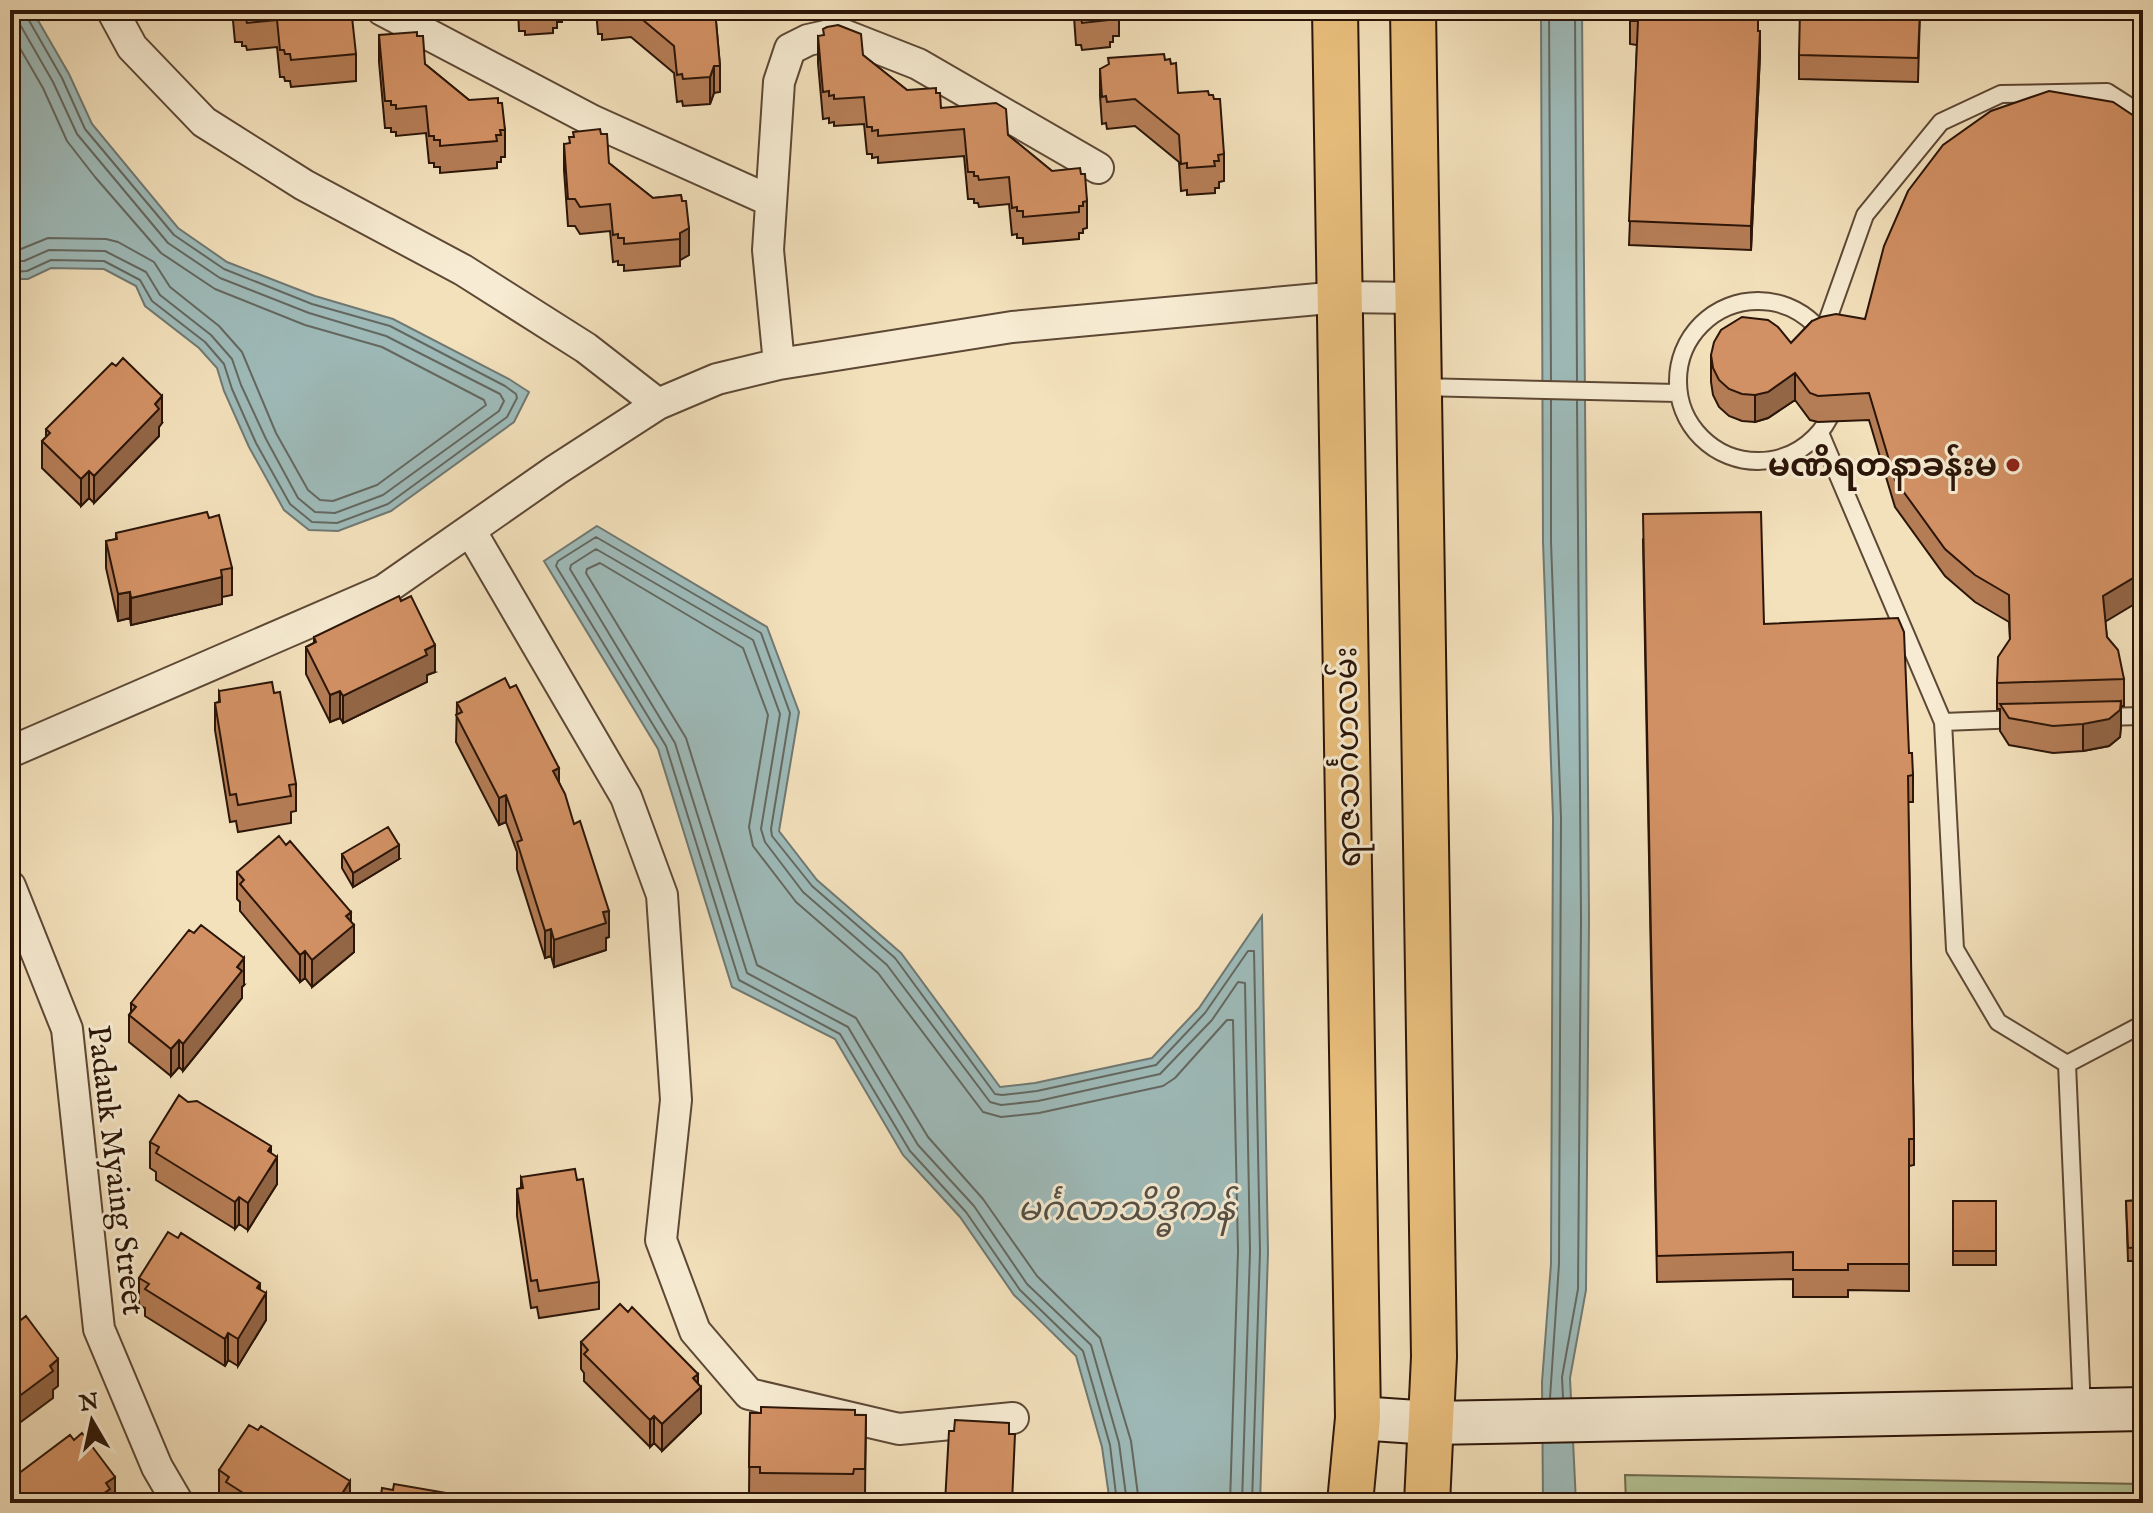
<svg xmlns="http://www.w3.org/2000/svg" width="2153" height="1513" viewBox="0 0 2153 1513" font-family="'IM FELL English','Noto Sans Myanmar',serif">
  <style>
    .green { fill: #b4c496; stroke: #706c4f; stroke-width: 2 }
    .water { fill: #9ebbba; stroke: #707973; stroke-width: 2 }
    .lines { fill: none; stroke-linecap: round; stroke-linejoin: round }
    .shore { stroke: #646861; stroke-width: 2 }
    .lane-casing { stroke: #5d4835; stroke-width: 20 }
    .street-casing { stroke: #5d4835; stroke-width: 34 }
    .secondary-casing { stroke: #2b1508; stroke-width: 46 }
    .primary-casing { stroke: #2b1508; stroke-width: 48 }
    .lane { stroke: #f7ecd3; stroke-width: 16 }
    .street { stroke: #f7ecd3; stroke-width: 30 }
    .secondary { stroke: #f7ecd3; stroke-width: 42 }
    .primary { stroke: #eac07e; stroke-width: 44 }
    .wall { fill: #b57d56; stroke: #2b1508; stroke-width: 2 }
    .shaded-wall { fill: #936646; stroke: #2b1508; stroke-width: 2 }
    .building { fill: #d29164; stroke: #2b1508; stroke-width: 2 }
    .poi-dot { fill: #8f2418; stroke: #f7ecd3; stroke-width: 3 }
    .labels { text-anchor: middle; stroke-width: 6; stroke-linejoin: round; paint-order: stroke }
    .poi-label { font-size: 32px; font-weight: bold; fill: #2b1508; stroke: #f7ecd3; text-anchor: end }
    .street-label { font-size: 32px; fill: #2b1508; stroke: #f7ecd3 }
    .water-label { font-size: 34px; font-style: italic; fill: #534f46; stroke: #f7ecd3 }
  </style>
  <rect width="100%" height="100%" fill="#f3e1bc"/>
  <filter id="stains"><feTurbulence type="fractalNoise" baseFrequency=".0025" numOctaves="4"/><feColorMatrix values="0 0 0 0 .2 0 0 0 0 .09 0 0 0 0 .02 0 0 0 .5 -.17"/></filter>
  <radialGradient id="worn" r=".72"><stop offset=".6" stop-color="#630" stop-opacity="0"/><stop offset="1" stop-color="#630" stop-opacity=".3"/></radialGradient>
  <path class="green" d="M1625,1475L2143,1484V1503H1626Z"/>
  <path class="water" d="M10,10H32L69,74L92,124L178,228L227,262L315,296L393,319L509,379L529,392L514,422L391,511L338,531L309,530L284,510L249,447L224,391L217,368L199,348L145,306L136,286L104,269L51,268L28,279H10Z
    M1541,10H1582L1589,920L1586,1290L1570,1378L1576,1503H1543L1542,1382L1551,1264L1553,818L1543,542Z
    M597,526L767,627L799,712L779,831L817,880L901,953L1000,1087L1035,1083L1152,1058L1199,1008L1262,916L1268,1252L1260,1503H1110L1102,1447L1076,1356L1014,1295L960,1217L903,1155L835,1039L732,987L658,749L544,561Z"/>
  <g class="lines">
    <path class="shore" d="M1549,10L1551,380
      M1575,10L1577,381
      M10,31L43,88L67,141L95,177L161,253L215,289L305,325L382,347L484,400L486,405L377,485L333,501L320,500L308,490L276,433L242,352L219,326L170,287L154,262L118,242L106,239L48,238L21,249H10
      M10,261H24L49,250L105,251L146,272L160,295L211,335L232,359L241,385L266,439L298,498L315,512L335,513L383,495L499,411L504,401L500,394L386,336L309,313L220,278L168,243L77,134L53,82L18,21L16,10
      M10,272L27,271L51,260L104,261L140,280L152,301L205,342L224,364L232,389L256,443L290,504L312,522L337,523L388,504L507,417L517,398L516,394L505,386L390,326L312,304L224,269L174,235L85,129L62,78L27,17L26,10
      M1563,1397L1562,1377L1578,1289L1581,920L1577,401
      M1550,1398L1559,1264L1561,818L1551,542V400
      M1117,1503L1110,1445L1083,1351L1020,1290L966,1212L910,1151L840,1034L739,980L666,746L556,566L558,561L596,537L761,633L790,713L771,829L772,836L812,886L895,958L995,1094L1002,1095L1037,1091L1156,1065L1205,1013L1248,951H1254L1260,1251L1252,1503
      M1127,1503L1119,1443L1091,1345L1027,1284L974,1206L918,1145L848,1027L747,973L675,743L570,569L571,565L596,549L753,640L780,714L761,829L765,842L803,892L887,965L990,1102L1001,1105L1038,1101L1160,1074L1212,1020L1238,982L1245,983L1250,1251L1242,1503
      M1139,1503L1131,1441L1100,1338L1037,1276L983,1199L928,1137L856,1018L757,965L686,738L586,573L587,569L600,563L743,648L768,715L749,827L753,846L796,902L878,973L983,1112L1001,1117L1039,1113L1163,1086L1175,1078L1227,1020H1233L1238,1251L1230,1503"/>
    <g class="lane-casing">
      <path id="lane" d="M1678 381a80 80 0 1 1 160 0a80 80 0 1 1-160 0Z
        M1823,333L1865,215L1941,122L2001,94L2107,92L2143,115
        M1419,387L1677,393
        M1820,433L1943,722L2021,719
        M2101,717L2143,716
        M1943,722L1955,949L1998,1022L2067,1064
        M2067,1064L2082,1410
        M2067,1064L2143,1024"/>
    </g>
    <g class="street-casing">
      <path id="street" d="M112,10L132,47L204,122L304,185L463,270L586,348L658,404
        M382,10L593,121L771,201
        M779,364L768,250L779,82L790,49L808,40L839,33L918,64L1098,168
        M470,530L626,797L662,895L676,1100L661,1240L695,1331L749,1394L899,1429L1013,1418
        M10,752L384,590L556,470L658,404L717,379L779,364L1012,327L1340,297L1417,298
        M10,886L67,1029L99,1329L157,1467L178,1503"/>
    </g>
    <g class="secondary-casing">
      <path id="secondary" d="M1358,1418L1431,1423L2143,1409"/>
    </g>
    <g class="primary-casing">
      <path id="primary" d="M1335,10L1358,1418L1350,1503
        M1413,10L1434,1357L1427,1503"/>
    </g>
    <use href="#lane" class="lane"/>
    <use href="#street" class="street"/>
    <use href="#secondary" class="secondary"/>
    <use href="#primary" class="primary"/>
  </g>
  <path class="wall" d="M232,10H314L356,54V81L291,87L290,81H285L284,77H280L277,47L247,50L246,46H242V42H235Z
    M518,10H562V22H557V28H553V33L525,35V31H519Z
    M596,10H715L720,66V92L714,93L710,104L683,106L682,101L677,102L674,73L631,37L602,40V34H598Z
    M1066,10H1119V36H1113V42H1110V47L1082,50L1081,45H1076L1074,17Z
    M1630,10L1758,31L1760,54L1751,250L1629,245L1637,45L1630,44Z
    M1920,10L1918,82L1799,79V55Z
    M379,35L417,36L425,64L469,100L498,103L505,130V157H501V162H497V168L440,173V167H434V163H429L426,133L396,136V132H391V128H385L379,62Z
    M818,36L863,55L907,90L936,93L941,108L1008,135L1052,171L1081,174L1087,201V228L1083,229V233H1079V239L1023,244V238H1017V234L1012,235L1009,204L979,207L978,203H974V199H968L964,156L878,163V157L872,158V154H867L864,124L834,126V122L829,123V118L823,119L818,63Z
    M1165,60L1178,93L1209,95L1224,154V181L1219,182V188H1215V193L1187,195V190L1181,191L1179,162L1135,126L1107,129L1106,123L1102,124L1100,96V69Z
    M564,144L609,163L653,198L681,195L689,255L680,260V266L624,271V265H618V261L613,262L610,231L580,234L575,226H568L564,170Z
    M1812,321L2105,621L2107,637L2124,679V706H2121L2120,737L2109,746L2083,751L2053,753L2009,745L2000,731V709H1997V683L2010,640L2009,622L1975,602L1945,576L1895,507L1869,420L1818,422L1810,420L1795,400L1768,418L1755,422L1742,421L1729,416L1719,407L1713,395L1711,382V355L1791,343Z
    M162,423L159,427V436L94,503L89,498L81,506L42,468V441L46,437V429Z
    M209,518L232,568V595L222,597V604L131,625L130,618L118,621L106,568V541L116,539V533Z
    M1643,540L1764,624L1909,753L1913,775V802H1908L1914,1139V1165L1909,1166V1291L1848,1290V1297H1793V1279L1657,1282Z
    M314,637L435,672L427,675V682L343,723L340,718L330,722L306,674V647L314,643Z
    M219,691L296,784V811L291,812V823L238,832L236,821L230,822L215,730V703L219,702Z
    M457,703L559,782L609,937L606,938V950L554,967L551,956L545,958L517,869V852L506,822L499,825L456,742Z
    M342,854L399,859L353,887L342,868Z
    M237,872L351,922L354,952L312,987L305,978L300,982L240,911V902L237,899Z
    M244,985L242,987V998L183,1071L179,1067L171,1076L129,1042V1015L131,1012V1003Z
    M150,1142L271,1153L277,1184L248,1230L239,1224L235,1229L156,1180V1172L150,1168Z
    M521,1177L599,1282V1309L539,1318L537,1307L531,1308L517,1216V1189L521,1188Z
    M2143,1200V1261H2128L2126,1201Z
    M1953,1201H1996V1265H1953Z
    M139,1278L260,1289L266,1320L238,1366L228,1360L225,1366L145,1316V1308L139,1305Z
    M581,1342L698,1383L701,1413L662,1451L654,1443L650,1447L584,1381V1373L581,1369Z
    M750,1413L866,1415L865,1496H854L853,1501L760,1500V1494H749Z
    M219,1470L350,1503H226V1501L219,1497Z"/>
  <path class="shaded-wall" d="M1760,31V54L1751,250V226Z
    M714,66V93L710,104V77Z
    M689,228V255L680,260V233Z
    M1795,373V400L1768,418L1755,422V395Z
    M162,396V423L159,427V436L94,503V476Z
    M89,471V498L81,506V479Z
    M2143,572V599L2103,623V596Z
    M222,577V604L131,625V598Z
    M130,592V618L118,621V594Z
    M435,645V672L427,675V682L343,723V696Z
    M340,691V718L330,722V695Z
    M2121,701V728L2120,737L2109,746L2083,751V724Z
    M559,768V794L553,771Z
    M506,795V822L499,825V798Z
    M399,845V859L353,887V873Z
    M609,911V937L606,938V950L554,967V940L603,912Z
    M351,912V927L354,925V952L312,987V960L346,916Z
    M551,929V956L545,958V931Z
    M305,951V978L300,982V955Z
    M244,958V985L242,987V998L183,1071V1044Z
    M179,1040V1067L171,1076V1049Z
    M271,1146V1167L277,1157V1184L248,1230V1203Z
    M239,1197V1224L235,1229V1202Z
    M260,1283V1303L266,1293V1320L238,1366V1339Z
    M228,1333V1360L225,1366V1339Z
    M58,1359V1386L53,1390V1398L10,1430V1403Z
    M698,1374V1390L701,1387V1413L662,1451V1424L693,1378Z
    M654,1416V1443L650,1447V1420Z
    M115,1477V1503H90L106,1483Z
    M350,1481V1503H336Z"/>
  <path class="building" d="M235,10H314L319,14L348,12V17H352L356,54L291,60L290,54H285L284,50H280L277,20L247,23L246,19H242V15H235Z
    M602,10H715L720,66H714L710,77L683,79L682,74L677,75L674,46L631,10L602,13Z
    M1075,10H1113V15L1109,16L1110,20L1082,23L1081,18H1076Z
    M1630,10H1758V31H1760L1751,226L1629,221L1638,21H1630Z
    M1800,10H1920L1918,58L1799,55Z
    M838,25L861,34L863,55L907,90L936,88V93H940L941,108L996,103L1006,109L1008,135L1052,171L1080,168L1081,174H1085L1087,201L1083,202V206H1079V212L1023,217V211H1017V207L1012,208L1009,177L979,180L978,176H974V172H968L964,129L878,136V130L872,131V127H867L864,97L834,99V95L829,96V91L823,92L818,36L824,35L823,29L827,27Z
    M417,32V36H423L425,64L469,100L498,98V103H502L505,130H500L501,135H496L497,141L440,146V140H434V136H429L426,106L396,109V105H391V101H385L379,35Z
    M1164,54L1165,60L1170,59L1171,64L1176,63L1178,93L1208,91L1209,95H1213L1214,99H1220L1224,154L1218,155L1219,161H1214L1215,166L1187,168V163L1181,164L1179,135L1135,99L1107,102L1106,96L1102,97L1100,69L1109,64L1108,58Z
    M2049,91L2113,102L2143,122V572L2103,596L2107,637L2118,650L2124,679L1997,683L1998,657L2010,639L2009,595L1975,575L1945,549L1895,480L1869,393L1818,396L1810,393L1795,373L1768,392L1755,395L1742,394L1729,389L1719,380L1713,368L1711,355L1714,342L1721,330L1742,317L1768,320L1778,327L1791,343L1812,321L1821,317L1836,314L1865,319L1884,246L1908,191L1943,145L1991,111Z
    M600,129L601,134H607L609,163L653,198L681,195L682,201H686L689,228L680,233V239L624,244V238H618V234L613,235L610,204L580,207L575,199H568L564,144L570,143L569,137H574L573,132Z
    M123,358L162,396L155,404L159,409L94,476L89,471L81,479L42,441L50,433L46,429L112,363L116,366Z
    M207,512L209,518L219,515L232,568L221,570L222,577L131,598L130,592L118,594L106,541L117,539L116,533Z
    M1761,512L1764,624L1898,618L1904,632L1909,753H1912L1913,775L1908,776L1914,1139H1909V1264H1848V1270H1793V1252L1657,1256L1643,514Z
    M399,596L401,601L411,596L435,645L425,650L427,655L343,696L340,691L330,695L306,647L316,642L314,637Z
    M505,678L510,688L516,685L559,768L553,771L565,794L574,824L580,821L609,911L603,912L606,923L554,940L551,929L545,931L517,842L522,840L506,795L499,798L456,715L462,712L457,703Z
    M272,682L274,693L280,692L296,784L289,785L291,796L238,805L236,794L230,795L215,703L220,702L219,691Z
    M2121,701L2120,710L2109,719L2083,724L2053,726L2009,718L2000,704Z
    M388,827L399,845L353,873L342,854Z
    M279,836L286,845L290,841L351,912L346,916L354,925L312,960L305,951L300,955L240,884L244,880L237,872Z
    M201,925L244,958L237,967L242,971L183,1044L179,1040L171,1049L129,1015L136,1007L131,1003L189,930L194,933Z
    M179,1095L188,1102L197,1101L271,1146L268,1151L277,1157L248,1203L239,1197L235,1202L156,1153L159,1147L150,1142Z
    M575,1169L577,1180L583,1179L599,1282L539,1291L537,1280L531,1281L517,1189L523,1188L521,1177Z
    M2143,1200V1247L2128,1248L2126,1201Z
    M1953,1201H1996V1251H1953Z
    M168,1232L178,1238L181,1233L260,1283L257,1288L266,1293L238,1339L228,1333L225,1339L145,1289L149,1284L139,1278Z
    M620,1304L628,1312L632,1307L698,1374L693,1378L701,1387L662,1424L654,1416L650,1420L584,1354L588,1350L581,1342Z
    M26,1316L58,1359L50,1366L53,1371L10,1403V1321L14,1318L17,1323Z
    M761,1407L855,1410V1415H866L865,1469H854L853,1474L760,1473V1467H749L750,1413H761Z
    M955,1420L1009,1423V1434H1015L1012,1503H945L949,1431H954Z
    M249,1425L258,1430L261,1426L350,1481L336,1503H259L226,1482L229,1477L219,1470Z
    M82,1433L115,1477L106,1483L110,1489L90,1503H10V1480L70,1435L74,1440Z
    M394,1484L487,1500L486,1503H380L382,1488L393,1490Z"/>
  <circle class="poi-dot" cx="2013" cy="465" r="8"/>
  <g class="labels">
    <g class="poi-label">
      <text x="1997" y="476">မဏိရတနာခန်းမ</text>
    </g>
    <g class="street-label">
      <text transform="translate(1347 757) rotate(-91)" y="11">ရာဇသင်္ဂဟလမ်း</text>
      <text transform="translate(117 1170) rotate(83)" y="11">Padauk Myaing Street</text>
    </g>
    <g class="water-label">
      <text x="1126" y="1220">မင်္ဂလာသိဒ္ဓိကန်</text>
    </g>
  </g>
  <rect width="2153" height="1513" fill="none" stroke="#f3e1bc" stroke-width="40"/>
  <rect x="12" y="12" width="2129" height="1489" fill="none" stroke="#2b1508" stroke-width="4"/>
  <rect x="20" y="20" width="2113" height="1473" fill="none" stroke="#2b1508" stroke-width="2"/>
  <g transform="translate(92 1421) rotate(351)" stroke="#f7ecd3" stroke-width="6" paint-order="stroke">
  <path d="M0-6L14 30L0 20L-14 30Z" fill="#2b1508"/>
  <text y="-12" font-size="22" font-weight="bold" text-anchor="middle" fill="#2b1508">N</text>
  </g>
  <rect width="100%" height="100%" filter="url(#stains)"/>
  <rect width="100%" height="100%" fill="url(#worn)"/>
</svg>
